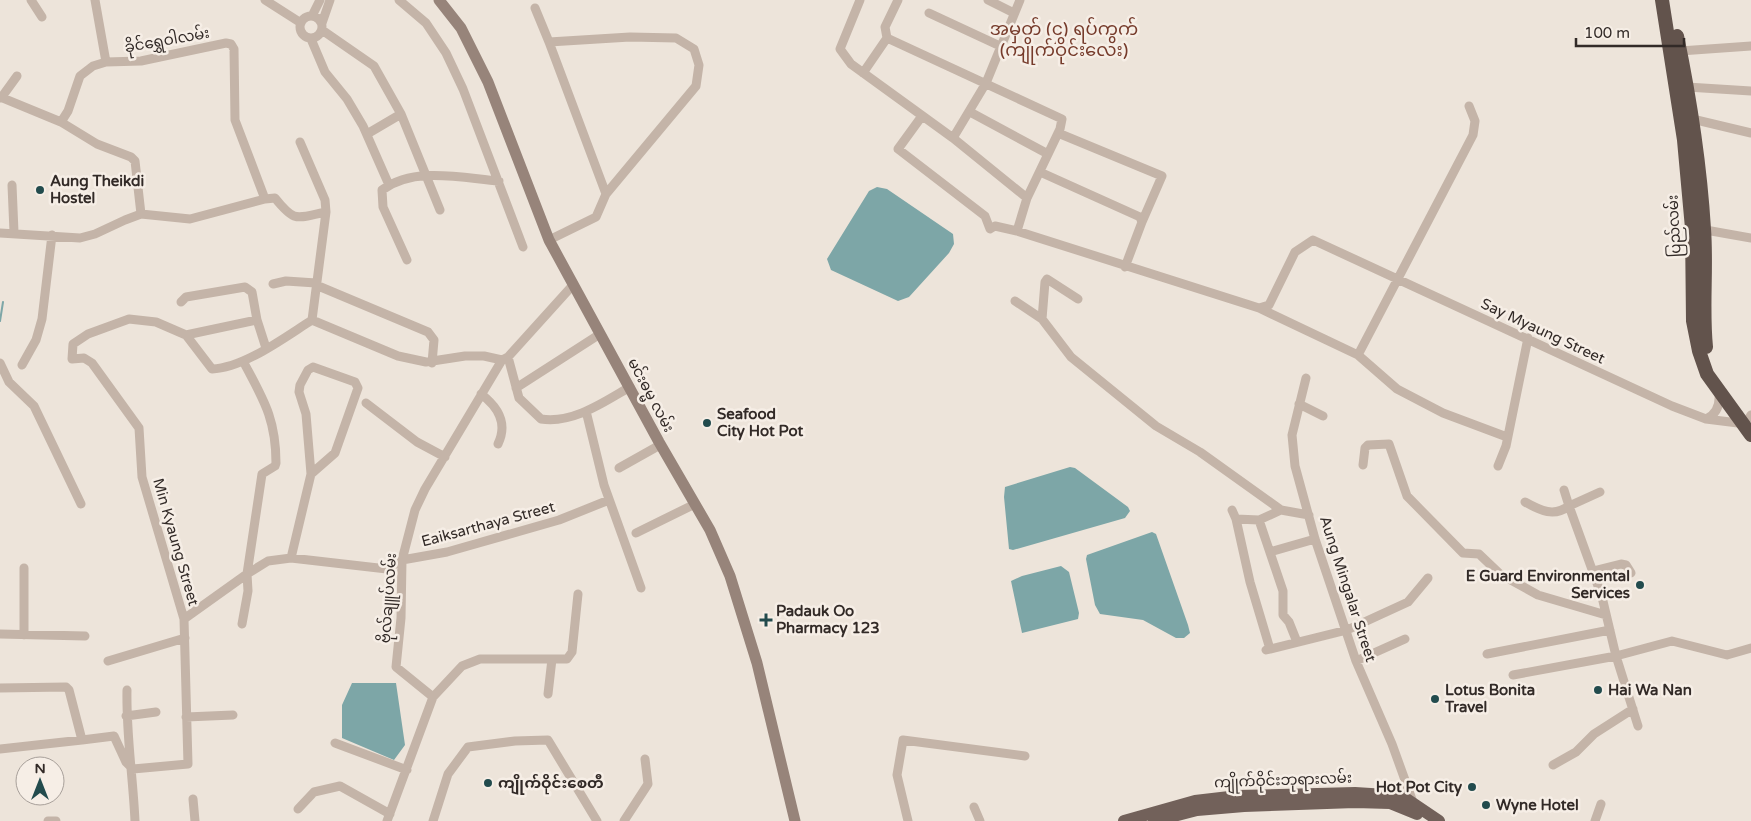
<svg xmlns="http://www.w3.org/2000/svg" width="1751" height="821" viewBox="0 0 1751 821" font-family="'Varela Round','Noto Sans Myanmar',sans-serif">
  <style>
    .water { fill: #7da6a7 }
    .lines { fill: none; stroke-linecap: round; stroke-linejoin: round }
    .stream { stroke: #7da6a7; stroke-width: 2 }
    .minor { stroke: #c4b4a8; stroke-width: 9 }
    .secondary { stroke: #97847a; stroke-width: 11 }
    .primary { stroke: #72615a; stroke-width: 12 }
    .trunk { stroke: #62534c; stroke-width: 14 }
    .poi-dot { fill: #224b4d; stroke: #f6eee6; stroke-width: 2 }
    .labels { text-anchor: middle; stroke-width: 5; stroke-linejoin: round; paint-order: stroke }
    .street-label { font-size: 15px; fill: #322a27; stroke: #f6eee6 }
    .poi-label { font-size: 15px; font-weight: bold; fill: #322a27; stroke: #f6eee6; text-anchor: start }
    .quarter-label { font-size: 18px; fill: #763b2b; stroke: #f6eee6 }
  </style>
  <rect width="100%" height="100%" fill="#ede4da"/>
  <path class="water" d="M877,187L887,189L953,234L954,244L949,253L909,297L898,301L831,270L827,259L869,191Z
    M1070,467L1075,468L1128,507L1130,511L1125,518L1013,550L1009,549L1004,497L1005,487Z
    M1152,532L1156,534L1188,625L1190,633L1184,638H1176L1143,620L1100,614L1095,605L1086,559L1087,555Z
    M1061,566L1069,572L1079,613L1078,619L1022,633L1011,581L1022,576Z
    M352,683H396L405,745L394,760L342,738V705Z"/>
  <g class="lines">
    <path class="stream" d="M0,321L3,302"/>
    <path class="minor" d="M31,0L42,17
      M95,0L106,62
      M265,0L301,23
      M399,0L426,23L446,53L463,89L523,247
      M860,0L840,49L851,64L953,138L1027,198
      M898,0L885,27L887,38L1062,119L1060,129L1027,198L1017,231
      M988,0L1014,13
      M535,8L549,42L630,37L676,38L694,49L699,65L696,86L606,194L596,217L549,240
      M929,13L1000,46
      M300 27a11 11 0 1 1 22 0a11 11 0 1 1-22 0Z
      M312,16L320,0
      M322,23L330,0
      M322,30L374,66L401,114L440,210
      M311,39L325,72L347,99L363,126L389,185
      M549,42L606,194
      M1680,51L1751,46
      M863,73L887,38
      M1687,87L1751,91
      M0,97L61,122L97,144L131,157L135,161L141,214
      M1,98L17,76
      M970,112L1048,154
      M922,116L898,149L985,216L990,229L995,226L1017,231L1259,308L1269,305L1295,252L1313,240L1672,406L1706,419L1746,424
      M1688,118L1751,133
      M61,122L68,111L80,76L93,66L106,62L141,61L226,43L231,44L234,49L235,120L265,199
      M1058,133L1162,176L1142,222
      M367,134L401,114
      M953,138L986,83L1020,0
      M300,142L325,200L326,212L312,320
      M1040,172L1140,217L1142,222L1125,267
      M12,185L14,232
      M1700,229L1751,238
      M0,233L80,238L95,234L125,220L141,214L190,219L265,199L275,198C295,223 296,218 326,212
      M407,260L383,207L382,190C415,166 462,178 499,181
      M273,284L286,281L316,283
      M316,285L428,332L434,340L432,363
      M1078,299L1047,279L1045,282L1042,319L1071,357L1156,426L1200,452L1281,510L1309,515
      M1015,301L1042,319
      M181,302L186,297L245,287L252,292L257,320L266,348
      M1259,308L1358,355L1397,389L1443,413L1507,437
      M312,320L398,356L426,362L465,356H484L502,360
      M186,335L257,320
      M1358,355L1473,135L1475,121L1469,106
      M508,357L519,398L541,419C573,424 604,402 630,387
      M0,363L9,382L34,406L81,504
      M22,365L36,340L42,319L52,235
      M1306,378L1292,435L1295,466L1315,539L1356,661L1392,744L1414,805
      M516,388L600,334
      M481,394C498,407 508,423 498,444
      M366,403L417,442L445,457
      M1299,404L1323,416
      M586,411L604,485L641,588
      M1749,418L1751,415
      M1706,419C1717,414 1720,405 1719,394
      M1363,465L1365,448L1368,445L1389,444L1407,496L1463,553L1479,554L1500,574L1538,595L1606,615
      M1498,466L1506,446L1528,338
      M619,468L660,445
      M1564,490L1569,506L1600,492
      M1525,502C1541,511 1554,517 1569,506L1602,597L1616,656L1638,726
      M1232,510L1236,519L1259,520L1281,510
      M1236,519L1250,582L1270,649
      M1259,520L1283,591V615L1289,622L1297,642
      M636,533L695,504
      M1270,552L1315,539
      M291,558L311,474L306,414L299,392L300,385L308,370L313,367L355,382L358,388L335,453L311,474
      M24,568V635
      M1593,571L1621,564L1626,565L1631,573
      M184,619L247,574L262,474L275,466L276,463C276,418 263,399 243,361
      M242,624L248,591L247,574L268,561L291,558L387,569L402,560L447,552L559,520L609,500
      M0,634L85,636
      M1266,650L1347,630L1408,602L1428,578
      M1487,654L1610,630
      M108,661L185,638
      M1356,661L1405,639
      M1513,675L1616,656L1672,641L1727,655L1751,648
      M0,688L66,687L69,690L82,740L0,749
      M127,690C126,734 133,777 135,821
      M548,694L552,659
      M433,697L462,666L480,659H567L572,652L578,594
      M126,716L156,712
      M186,717L233,715
      M82,740L114,736L126,762L133,769L188,764L184,619L142,477L139,428L92,363L84,358L72,359L73,344L88,334L129,319L156,322L186,335L212,369C244,368 285,337 312,320
      M335,743L407,770
      M1553,765L1576,752L1594,734L1633,709
      M193,799L195,821
      M974,807L980,821
      M298,809L314,792L340,786L390,814
      M48,821H56
      M387,821L433,697L396,667L401,618L402,560L415,510L425,489L502,360L508,357L573,285
      M433,821L448,774L468,747L515,741L548,740L597,821
      M624,821L648,784L645,759
      M908,821L897,775L903,740L1025,756
      M1595,821L1601,804"/>
    <path class="secondary" d="M439,0L461,28L488,82L549,240L659,442L710,530L730,576L757,663L795,821"/>
    <path class="primary" d="M1124,821L1195,801L1238,796L1355,793L1402,796L1439,821
      M1154,821L1197,810L1244,806L1355,802L1390,803L1417,814"/>
    <path class="trunk" d="M1662,0L1684,140L1692,228L1693,321L1699,351L1707,374L1751,435
      M1677,36C1690,99 1700,164 1704,229C1707,268 1702,308 1706,347"/>
  </g>
  <g class="poi-dot">
    <circle cx="40" cy="190" r="5"/>
    <circle cx="707" cy="423" r="5"/>
    <circle cx="1640" cy="585" r="5"/>
    <path d="M763.5 612.5h5v5h5v5h-5v5h-5v-5h-5v-5h5z"/>
    <circle cx="1598" cy="690" r="5"/>
    <circle cx="1435" cy="699" r="5"/>
    <circle cx="488" cy="783" r="5"/>
    <circle cx="1472" cy="787" r="5"/>
    <circle cx="1486" cy="805" r="5"/>
  </g>
  <g class="labels">
    <g class="street-label">
      <text transform="translate(167 40) rotate(-10)" y="5">ခိုင်ရွှေဝါလမ်း</text>
      <text transform="translate(1674 226) rotate(-93)" y="5">ပြည်လမ်း</text>
      <text transform="translate(1543 331) rotate(25)" y="5">Say Myaung Street</text>
      <text transform="translate(651 395) rotate(62)" y="5">မင်းဓမ္မ လမ်း</text>
      <text transform="translate(488 524) rotate(-15)" y="5">Eaiksarthaya Street</text>
      <text transform="translate(176 542) rotate(74)" y="5">Min Kyaung Street</text>
      <text transform="translate(1348 589) rotate(72)" y="5">Aung Mingalar Street</text>
      <text transform="translate(388 598) rotate(-86)" y="5">ဗိုလ်ချူပ်လမ်း</text>
      <text transform="translate(1283 780) rotate(-2)" y="5">ကျိုက်ဝိုင်းဘုရားလမ်း</text>
    </g>
    <g class="poi-label">
      <text x="50" y="186">Aung Theikdi<tspan x="50" dy="17">Hostel</tspan></text>
      <text x="717" y="419">Seafood<tspan x="717" dy="17">City Hot Pot</tspan></text>
      <text x="1630" y="581" text-anchor="end">E Guard Environmental<tspan x="1630" dy="17">Services</tspan></text>
      <text x="776" y="616">Padauk Oo<tspan x="776" dy="17">Pharmacy 123</tspan></text>
      <text x="1445" y="695">Lotus Bonita<tspan x="1445" dy="17">Travel</tspan></text>
      <text x="1608" y="695">Hai Wa Nan</text>
      <text x="498" y="788">ကျိုက်ဝိုင်းစေတီ</text>
      <text x="1462" y="792" text-anchor="end">Hot Pot City</text>
      <text x="1496" y="810">Wyne Hotel</text>
    </g>
    <g class="quarter-label">
      <text x="1064" y="35">အမှတ် (၄) ရပ်ကွက်<tspan x="1064" dy="21">(ကျိုက်ဝိုင်းလေး)</tspan></text>
    </g>
  </g>
  <g transform="translate(40 781)"><circle r="24" fill="#f6eee6" stroke="#a8a09a"/>
  <path d="M0-4L9 19L0 12L-9 19Z" fill="#224b4d"/>
  <text y="-8" font-size="14" font-weight="bold" text-anchor="middle" fill="#322a27">N</text>
  </g>
  <path d="M1576 38v8h108v-8" fill="none" stroke="#322a27" stroke-width="2.5"/>
  <text x="1584" y="38" font-size="15" fill="#322a27" stroke="#f6eee6" stroke-width="4" paint-order="stroke">100 m</text>
</svg>
